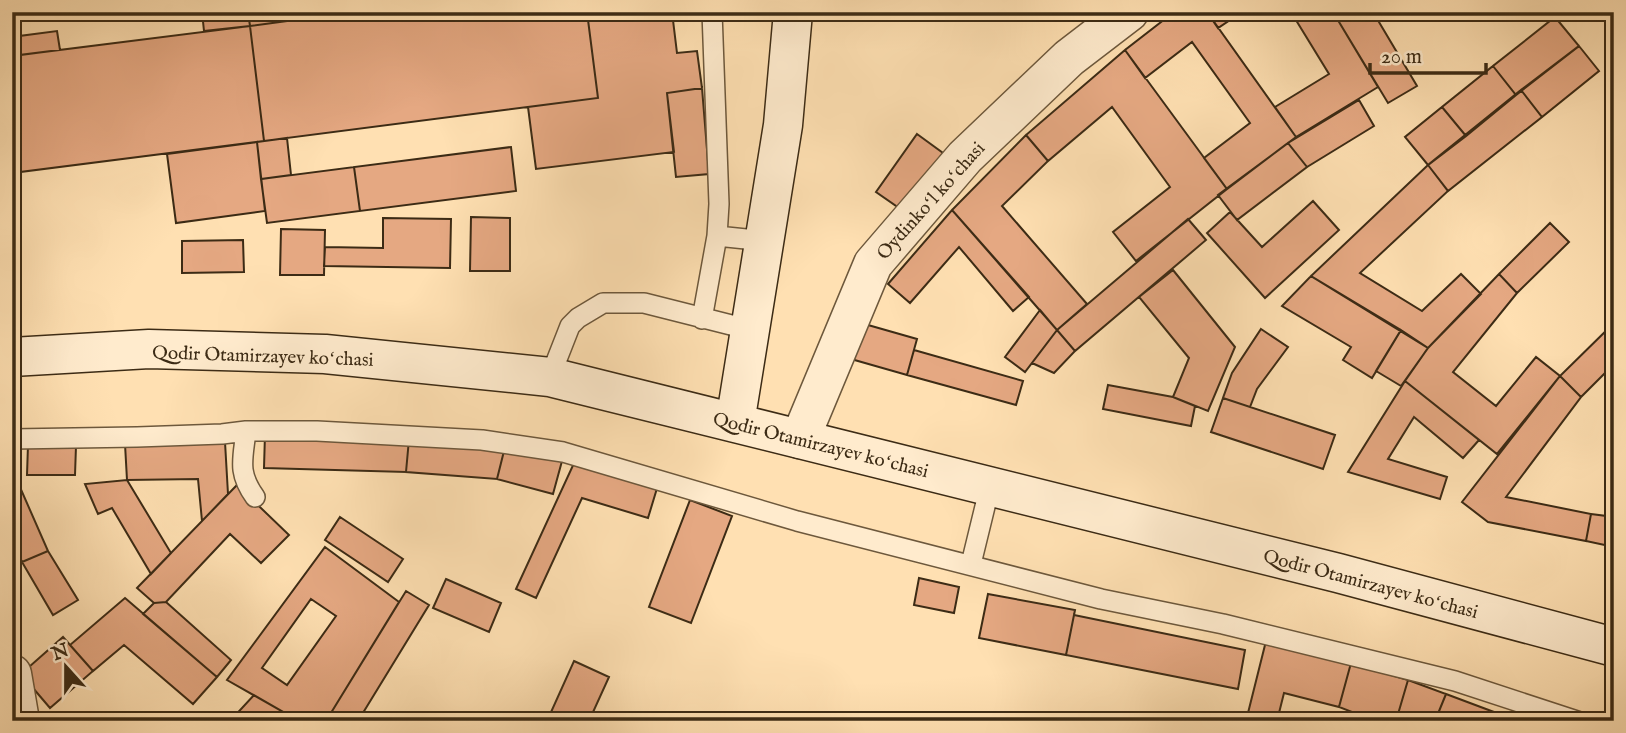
<svg xmlns="http://www.w3.org/2000/svg" width="1626" height="733" viewBox="0 0 1626 733" font-family="'IM FELL English',serif">
  <style>
    .building { fill: #e5a882; stroke: #3c2b15; stroke-width: 2; fill-rule: evenodd }
    .lines { fill: none; stroke-linecap: round; stroke-linejoin: round }
    .service-casing { stroke: #6d583c; stroke-width: 22 }
    .minor-casing { stroke: #6d583c; stroke-width: 41 }
    .secondary-casing { stroke: #3c2b15; stroke-width: 41 }
    .service { stroke: #ffebcd; stroke-width: 19 }
    .minor { stroke: #ffebcd; stroke-width: 38 }
    .secondary { stroke: #ffebcd; stroke-width: 38 }
    .labels { text-anchor: middle; stroke-width: 5; stroke-linejoin: round; paint-order: stroke }
    .street-label { font-size: 19px; fill: #3c2b15; stroke: #ffebcd }
  </style>
  <rect width="100%" height="100%" fill="#ffe0b2"/>
  <filter id="stains"><feTurbulence type="fractalNoise" baseFrequency=".00286" numOctaves="4"/><feColorMatrix values="0 0 0 0 .2 0 0 0 0 .09 0 0 0 0 .02 0 0 0 .5 -.17"/></filter>
  <radialGradient id="worn" r=".72"><stop offset=".6" stop-color="#630" stop-opacity="0"/><stop offset="1" stop-color="#630" stop-opacity=".3"/></radialGradient>
  <path class="building" d="M202,12H248L250,26L204,31Z
    M248,12H286L287,21L250,26Z
    M354,12H587L598,98L264,141L250,26Z
    M587,12H672L677,53L697,51L702,88L667,93L674,152L536,169L528,107L598,98Z
    M1174,12H1207L1296,137L1227,189L1204,158L1250,123L1192,42L1145,78L1125,50Z
    M1207,12H1242L1218,28Z
    M1291,12H1333L1378,87L1296,137L1275,107L1329,74Z
    M1333,12H1373L1417,86L1388,103Z
    M1555,17L1579,46L1516,95L1493,66Z
    M250,26L264,141L12,173V56Z
    M57,31L60,50L12,56V37Z
    M1579,46L1599,71L1542,117L1521,90Z
    M1125,50L1227,189L1136,261L1113,232L1170,187L1112,107L1048,161L1026,135Z
    M1493,66L1516,95L1466,136L1442,107Z
    M702,88L709,174L676,177L667,93Z
    M1521,90L1542,117L1448,191L1428,165Z
    M1359,100L1374,126L1307,167L1288,143Z
    M1442,107L1466,136L1428,165L1405,137Z
    M917,134L943,153L902,210L876,192Z
    M1026,135L1048,161L1002,206L1087,304L1057,330L952,210Z
    M287,138L291,175L261,179L257,142Z
    M257,142L265,211L176,223L167,154Z
    M1288,143L1307,167L1237,220L1218,195Z
    M511,147L516,191L360,211L354,167Z
    M1428,165L1448,191L1360,273L1422,311L1461,274L1481,294L1428,348L1311,276Z
    M354,167L360,211L267,223L261,179Z
    M1313,201L1339,230L1265,298L1207,233L1230,212L1262,247Z
    M952,210L1029,297L1013,311L959,247L910,303L888,284Z
    M471,217L510,218V271H470Z
    M383,218L451,219L450,268L324,266L325,247L383,248Z
    M1188,219L1206,240L1075,351L1057,330Z
    M1550,223L1569,242L1517,293L1499,274Z
    M281,229L325,230L324,275H280Z
    M243,240L244,272L182,273V241Z
    M1173,270L1235,347L1208,411L1173,397L1189,358L1139,297Z
    M1499,274L1517,293L1453,372L1496,406L1536,357L1560,376L1497,454L1405,381L1428,348Z
    M1311,276L1401,330L1372,378L1343,360L1351,347L1282,306Z
    M1040,310L1057,330L1025,372L1005,357Z
    M861,323L917,339L907,375L851,359Z
    M1614,323V364L1581,397L1560,376Z
    M1261,329L1288,347L1257,389L1250,407L1223,398L1232,373Z
    M1057,330L1075,351L1054,373L1032,363Z
    M1401,330L1428,348L1401,386L1376,371Z
    M914,350L1023,381L1016,405L907,375Z
    M1560,376L1581,397L1506,497L1591,514L1586,541L1488,522L1462,502Z
    M1405,381L1479,440L1463,458L1414,417L1388,459L1447,477L1440,499L1348,472Z
    M1108,385L1173,397L1195,406L1191,426L1103,409Z
    M1223,398L1335,435L1323,469L1211,432Z
    M265,434L409,439L406,472L264,468Z
    M409,439L505,447L497,479L406,472Z
    M225,442L228,494L202,521L198,479L127,480L125,444Z
    M28,445L76,446L75,475H27Z
    M505,447L562,461L553,494L497,479Z
    M575,461L658,485L648,518L582,498L536,598L516,589Z
    M12,469L48,551L22,562L12,540Z
    M127,480L171,553L151,574L112,508L98,514L85,484Z
    M237,485L289,535L261,563L230,534L166,602L154,603L137,588Z
    M690,500L732,516L691,623L649,607Z
    M1591,514L1614,517V547L1586,541Z
    M340,517L403,559L388,582L325,540Z
    M325,547L399,602L326,721H299L227,680ZM311,599L336,616L287,685L262,668Z
    M48,551L78,600L53,615L22,562Z
    M919,578L959,587L954,613L914,605Z
    M446,579L501,603L489,632L433,608Z
    M406,591L429,605L358,721H326Z
    M988,594L1075,610L1066,655L979,638Z
    M125,598L217,677L193,704L124,645L93,671L70,645Z
    M166,602L231,660L217,677L143,614L154,603Z
    M1074,615L1245,650L1238,689L1066,655Z
    M63,637L93,671L50,708L21,674Z
    M1266,641L1351,663L1339,707L1284,693L1277,721H1246Z
    M574,661L609,677L589,721H547Z
    M1351,663L1408,680L1396,721H1375L1339,707Z
    M1408,680L1446,694L1435,721H1396Z
    M1446,694L1518,721H1435Z
    M254,695L299,721H230Z"/>
  <g class="lines">
    <g class="service-casing">
      <path id="service" d="M717,236L765,241
        M702,319L717,236L719,204L712,12
        M550,377L570,326L578,318L603,303H644L751,330
        M246,431C243,459 237,472 255,497
        M12,439L137,437L222,434L246,431H317L482,440L563,452L797,521L1101,599L1223,624L1455,681L1577,721
        M971,564L990,486"/>
    </g>
    <g class="minor-casing">
      <path id="minor" d="M800,439L873,264L965,157L1069,58L1129,12
        M12,674L20,721"/>
    </g>
    <g class="secondary-casing">
      <path id="secondary" d="M12,357L149,349L325,354L550,377L1338,573L1614,647
        M735,423L783,125L793,12"/>
    </g>
    <use href="#service" class="service"/>
    <use href="#minor" class="minor"/>
    <use href="#secondary" class="secondary"/>
  </g>
  <g class="labels">
    <g class="street-label">
      <text transform="translate(930 200) rotate(-48)" y="7">Oydinkoʻl koʻchasi</text>
      <text transform="translate(263 355) rotate(2)" y="7">Qodir Otamirzayev koʻchasi</text>
      <text transform="translate(821 444) rotate(14)" y="7">Qodir Otamirzayev koʻchasi</text>
      <text transform="translate(1371 583) rotate(15)" y="7">Qodir Otamirzayev koʻchasi</text>
    </g>
  </g>
  <rect width="1626" height="733" fill="none" stroke="#ffe0b2" stroke-width="42"/>
  <rect x="14" y="14" width="1598" height="705" fill="none" stroke="#3c2b15" stroke-width="3.5"/>
  <rect x="21" y="21" width="1584" height="691" fill="none" stroke="#3c2b15" stroke-width="2"/>
  <g transform="translate(66 667) rotate(339)" stroke="#ffebcd" stroke-width="5" paint-order="stroke">
  <path d="M0-5L12 26L0 18L-12 26Z" fill="#3c2b15"/>
  <text y="-10" font-size="19" font-weight="bold" text-anchor="middle" fill="#3c2b15">N</text>
  </g>
  <path d="M1370 63v10h116v-10" fill="none" stroke="#3c2b15" stroke-width="3.5"/>
  <text x="1381" y="63" font-size="21" fill="#3c2b15" stroke="#ffebcd" stroke-width="5" paint-order="stroke">20 m</text>
  <rect width="100%" height="100%" filter="url(#stains)"/>
  <rect width="100%" height="100%" fill="url(#worn)"/>
</svg>
